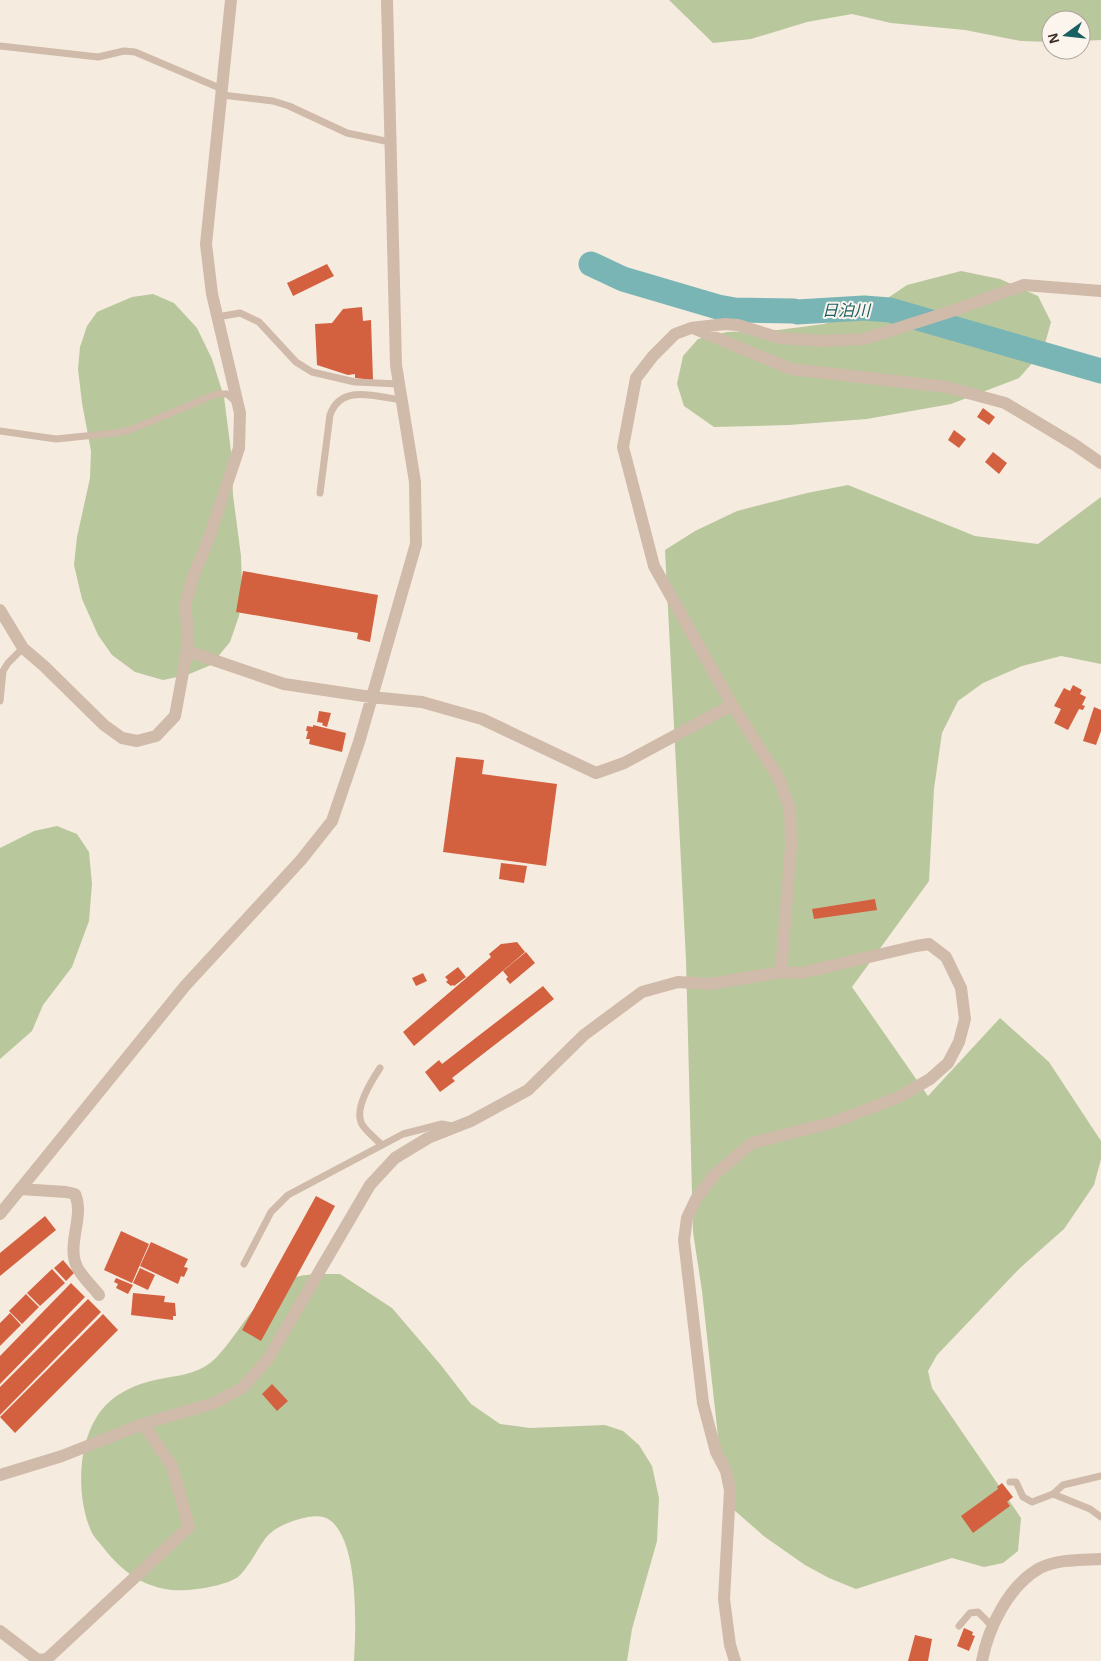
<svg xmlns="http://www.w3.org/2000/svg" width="1101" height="1661" viewBox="0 0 1101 1661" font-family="Helvetica,'Noto Sans JP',sans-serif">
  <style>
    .green { fill: #b9c79d }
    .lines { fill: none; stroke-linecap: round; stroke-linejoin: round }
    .river { stroke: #7ab5b6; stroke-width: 25 }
    .building { fill: #d36140 }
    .lane { stroke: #d0baa9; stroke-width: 7 }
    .street { stroke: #d0baa9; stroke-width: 12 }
    .labels { text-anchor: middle; stroke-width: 4; stroke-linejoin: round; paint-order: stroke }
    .water-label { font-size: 16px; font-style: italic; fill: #196063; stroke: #fcf5ed }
  </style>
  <rect width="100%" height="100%" fill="#f6ebdf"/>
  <path class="green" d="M669,0H1101V40L1081,41V20H1051V42L1021,41L965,30L891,23L852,14L807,22L751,39L713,43Z
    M961,271L1000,279L1038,296L1051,322L1043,351L1019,378L951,404L867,419L789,425L714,427L684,406L677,384L683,356L698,339L727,332L778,330L824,324L870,310L907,285Z
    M153,294L174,303L197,328L212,359L224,397L231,451L233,495L241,556L242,589L239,616L230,642L211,665L187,675L163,680L135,672L112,655L98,635L82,599L74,565L77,537L90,478L91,451L82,403L78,369L80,347L87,326L97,312L132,297Z
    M848,485L975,536L1038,544L1101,497V664L1061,656L1022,666L983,683L958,701L942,733L934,789L929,881L852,987L928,1096L1000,1018L1049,1062L1101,1141V1159L1094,1185L1064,1229L1020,1268L937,1355L928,1371L932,1388L1021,1518L1018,1551L1003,1563L984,1567L952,1558L856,1589L829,1578L805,1565L765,1537L734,1510L723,1482L702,1291L693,1232L686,960L665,550L695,531L737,511L807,493Z
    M57,826L77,834L89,852L92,884L89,921L72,967L43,1005L32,1031L0,1059V848L34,831Z
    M314,1274H340L392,1308L440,1364L471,1404L500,1424L530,1428L605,1425L623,1431L639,1445L652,1466L659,1498L657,1541L632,1629L627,1661H354C356,1627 359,1544 331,1521C324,1515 316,1516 308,1517C296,1519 283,1524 273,1531C264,1537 257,1552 251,1561C247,1566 243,1573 238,1577C223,1587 183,1593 165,1589C138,1584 119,1568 102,1546C99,1542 94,1537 92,1533C75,1497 77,1436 105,1406C118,1392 137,1384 155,1380C172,1376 188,1376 204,1367C214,1362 223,1350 230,1341C248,1317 265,1289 294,1278C300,1275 308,1275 314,1274Z"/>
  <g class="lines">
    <path class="river" d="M591,264L623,279L718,307L735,310L794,311L797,312L864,308L890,310L1101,371"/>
  </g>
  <path class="building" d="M327,264L334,276L293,296L287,283Z
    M362,307L363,321L371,320L373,380L355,378V374L348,375L317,365L315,324L332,323L343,309Z
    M983,408L995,417L989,425L977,417Z
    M954,430L966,439L959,448L948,440Z
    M993,452L1007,463L999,474L985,462Z
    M243,571L378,595L370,642L357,639L358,633L236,612Z
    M1073,685L1082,690L1080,694L1086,697L1082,705L1085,706L1083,710L1079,709L1068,730L1054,723L1061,709L1054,706L1064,688L1070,691Z
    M1094,707L1101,710V731L1096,745L1083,741Z
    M319,711L331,713L327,727L322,725L323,723L317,722Z
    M313,725L346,733L342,752L309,744L310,739H306L308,731H306L307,726L313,727Z
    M456,757L484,760L482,774L557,784L546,866L443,852Z
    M501,863L527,866L524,883L499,879Z
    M875,899L877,910L814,919L812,909Z
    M517,942L525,952L414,1046L403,1032L491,957L489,954L501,944Z
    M526,952L535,963L510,984L506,979L508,977L503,971Z
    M458,967L466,977L454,986L453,985L451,986L446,982L448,980L445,977Z
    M423,973L427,981L416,986L412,978Z
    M543,986L554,999L452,1078L455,1081L440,1092L425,1072L439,1060L442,1064Z
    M316,1196L335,1206L261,1341L242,1330Z
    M45,1216L56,1230L0,1276V1253Z
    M121,1231L149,1244L132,1283L104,1270Z
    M151,1242L188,1259L184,1267L188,1268L184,1277L181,1276L178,1284L140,1266Z
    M63,1260L74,1273L66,1281L54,1268Z
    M140,1268L155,1275L148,1290L133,1283Z
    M52,1269L65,1283L40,1306L27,1293Z
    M116,1278L133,1285L128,1294L116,1288L118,1284L114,1282Z
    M71,1283L85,1297L0,1384V1356Z
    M133,1293L165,1296L164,1302L175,1303L176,1316H173V1320L131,1315Z
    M26,1294L39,1307L22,1324L9,1311Z
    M88,1299L101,1312L0,1415V1387Z
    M10,1313L21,1325L0,1346V1323Z
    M103,1314L118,1330L15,1433L0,1417Z
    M272,1384L288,1401L277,1411L262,1394Z
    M1002,1483L1013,1497L1007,1502L1010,1506L973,1533L961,1516L998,1489L997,1487Z
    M964,1628L973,1632L972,1635L975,1636L969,1651L957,1646Z
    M915,1635L932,1639L928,1661H908Z"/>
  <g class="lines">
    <path class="lane" d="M0,46L98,57L124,51L135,52L222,89
      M222,95L273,101L289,106L347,133L390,142
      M217,317L240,313L259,322L296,362L312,372L355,382L399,384
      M0,431L56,439L115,433L130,430L216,394H227L236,402
      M320,493L330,415C341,383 376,397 402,400
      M0,701L3,671L8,663L23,648
      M380,1068C372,1080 355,1107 361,1122C363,1129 377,1140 382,1145
      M244,1264L271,1212L288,1195L403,1134L442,1124L452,1126
      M1010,1482H1016L1023,1497L1032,1502L1053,1494L1090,1509L1101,1517
      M1053,1494L1063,1485L1101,1476
      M959,1626L970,1613L978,1612L993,1627"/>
    <path class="street" d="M693,328L791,369L946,387L1005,403L1075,445L1101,463
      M0,610L23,648L44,666L104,725L122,738L137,741L156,736L175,716L187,651L188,631L185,606L193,577L210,535L239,448L240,413L212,294L206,244L231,0
      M187,651L284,684L371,697L422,702L482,719L596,773L624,763L732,705
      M781,972L791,847L790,809L779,778L732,705L654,566L623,447L636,378L653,356L675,334L691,328L725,324L738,325L780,338L822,341L864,339L949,312L1024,285L1101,291
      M20,1189L66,1192L75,1194C85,1217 66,1244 77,1267C82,1277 92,1286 99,1295
      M0,1214L185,986L301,860L332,821L359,742L416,544L415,482L396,365L387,0
      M0,1475L62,1456L143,1424L214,1403L242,1388L268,1359L370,1185L395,1158L428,1138L471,1121L528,1090L584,1035L642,992L678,982L710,984L781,972L801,973L916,946L929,944L946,957L961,988L965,1019L959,1042L948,1063L930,1079L899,1097L831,1123L752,1143L715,1174L696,1199L687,1218L684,1240L703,1403L716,1452L726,1471L730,1490L724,1599L730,1645L735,1661
      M0,1631L38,1660L47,1659L189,1527L172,1466L143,1424
      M982,1661C988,1628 1009,1585 1040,1568C1058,1559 1081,1560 1101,1559"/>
  </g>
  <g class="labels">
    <g class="water-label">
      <text x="846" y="316">日泊川</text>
    </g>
  </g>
  <g transform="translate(1066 35) rotate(255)"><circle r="24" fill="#fcf5ed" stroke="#afa69f"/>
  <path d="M0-4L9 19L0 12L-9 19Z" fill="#196063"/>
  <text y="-8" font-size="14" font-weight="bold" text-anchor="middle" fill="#3c2f29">N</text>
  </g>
</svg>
